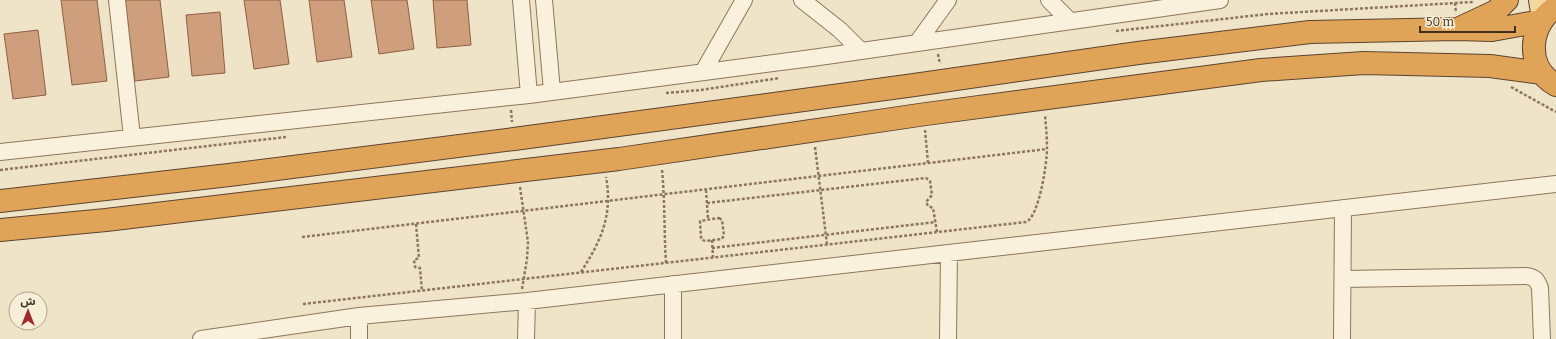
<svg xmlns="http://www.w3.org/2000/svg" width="1556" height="339" viewBox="0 0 1556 339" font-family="Bitter,'Noto Sans Arabic',serif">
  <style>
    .building { fill: #cf9f7d; stroke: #8d5f41 }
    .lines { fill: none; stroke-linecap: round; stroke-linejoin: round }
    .minor-casing { stroke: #8d765c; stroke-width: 18 }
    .major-casing { stroke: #5b4430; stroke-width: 22 }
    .highway-casing { stroke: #5b4430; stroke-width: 24 }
    .path { stroke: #8d765c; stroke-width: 2.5; stroke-dasharray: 3 2; stroke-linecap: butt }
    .minor { stroke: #faf1dc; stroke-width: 16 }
    .major { stroke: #f3d9a0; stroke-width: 20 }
    .highway { stroke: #e0a458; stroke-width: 22 }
  </style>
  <rect width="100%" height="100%" fill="#f0e4c8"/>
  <path class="building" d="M61,0H97L107,81L72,85Z
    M125,0H160L169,77L135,81Z
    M244,0H280L289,64L254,69Z
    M309,0H344L352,57L317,62Z
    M371,0H407L414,49L379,54Z
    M433,0H467L471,45L437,48Z
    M220,12L225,73L192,76L186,15Z
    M38,30L46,95L13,99L4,34Z"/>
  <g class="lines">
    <g class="minor-casing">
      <path id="minor" d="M117,0L132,137
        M521,0L529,95
        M544,0L552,91
        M802,0L840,30L861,51
        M1049,0L1070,21
        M917,43L948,0
        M703,72L744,0
        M0,152L529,95L812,58L1220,0
        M1343,279L1526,276C1535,277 1537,280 1540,288L1542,339
        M673,284V339
        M359,316V339
        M201,339L359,316L527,301L1556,184
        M526,339L527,301
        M948,339L949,253
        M1342,339L1343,208"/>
    </g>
    <g class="major-casing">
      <path id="major" d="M1539,0L1542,19"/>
    </g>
    <g class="highway-casing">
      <path id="highway" d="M1556,7C1528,25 1525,68 1556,85
        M1462,27L1496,11L1507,0
        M0,201L229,175L514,139L907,86L1138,53L1310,32L1457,29L1492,30L1541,21
        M0,230L106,220L619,159L926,114L1261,70L1364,63L1490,66L1542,73"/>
    </g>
    <path class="path" d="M1455,3L1456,13
      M1116,31L1268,14L1473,2
      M938,54L940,64
      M1511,87L1556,112
      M666,93L701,90L780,78
      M511,110L512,122
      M925,130L928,163
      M815,147L827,244
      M0,170L286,137
      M662,170C665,201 664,232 666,263
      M520,187L528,242L527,259L522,289
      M706,190L708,219
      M707,203L926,178L930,181L932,195L926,202L928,206L933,208L937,232
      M719,218L722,220L724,235L722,239L706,241L702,240L701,237L700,221Z
      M416,224L419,258L414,260L415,267L420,268L422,291
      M302,237L1047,149
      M712,240L713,257
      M712,248L936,222
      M581,272C601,241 613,215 606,177
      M303,304L1026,222C1039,217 1047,163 1047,149C1047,138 1046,126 1045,115"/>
    <use href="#minor" class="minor"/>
    <use href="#major" class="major"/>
    <use href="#highway" class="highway"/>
  </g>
  <g transform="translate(28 311)"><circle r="19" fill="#f7eed8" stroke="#ada18e"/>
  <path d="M0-3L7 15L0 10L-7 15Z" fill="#9e2a2b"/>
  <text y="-6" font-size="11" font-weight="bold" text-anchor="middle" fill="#3d2e20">ش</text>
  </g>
  <path d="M1420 26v6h95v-6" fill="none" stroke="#3d2e20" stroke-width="2"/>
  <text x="1426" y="26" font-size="12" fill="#3d2e20" stroke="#f7eed8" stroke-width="3" paint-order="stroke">50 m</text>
</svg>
